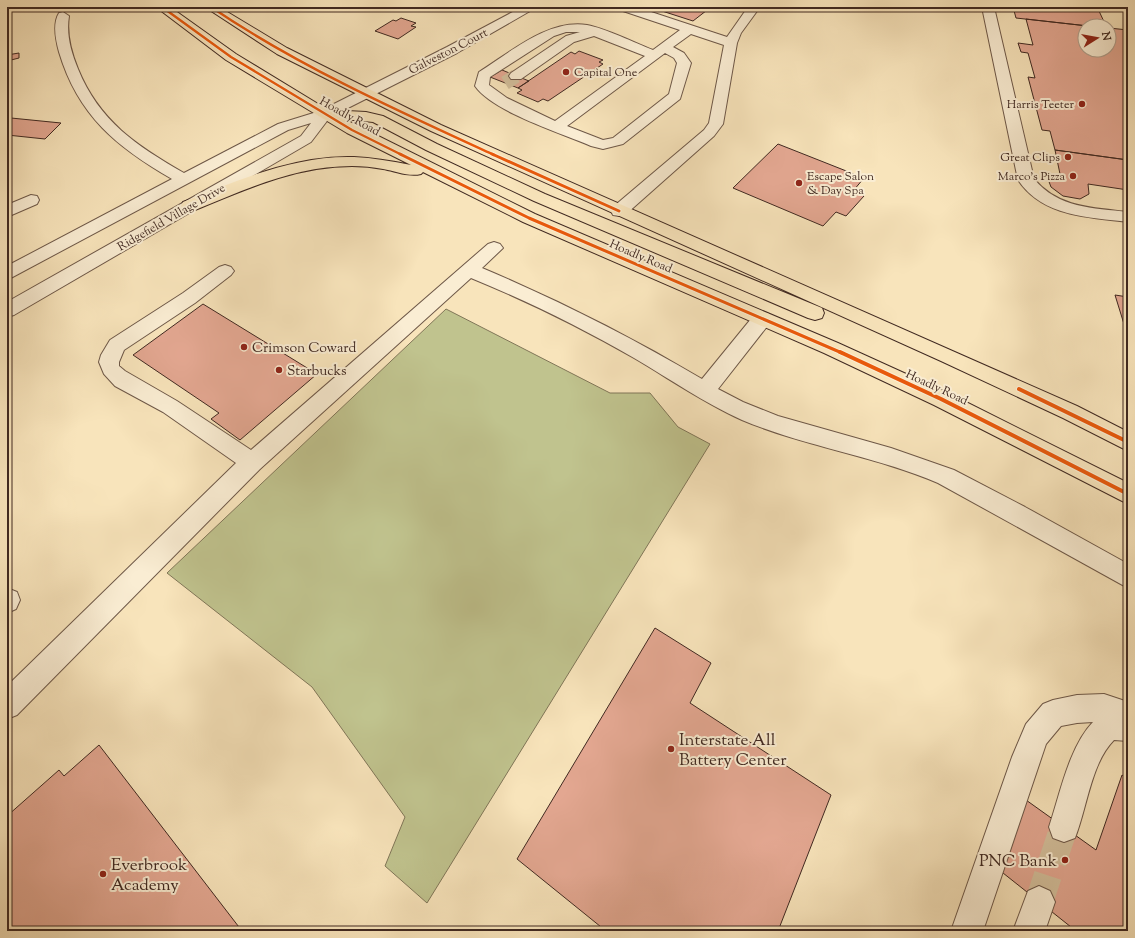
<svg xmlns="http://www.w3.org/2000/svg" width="1135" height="938" viewBox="0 0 1135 938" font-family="'Sorts Mill Goudy',serif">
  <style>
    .green { fill: #c0c38e; stroke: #807658 }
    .building { fill: #e3a791; stroke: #402921 }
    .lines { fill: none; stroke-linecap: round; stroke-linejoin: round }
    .minor-tunnel-far1 { stroke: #d3bf9c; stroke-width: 14; stroke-dasharray: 14 6; stroke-linecap: butt }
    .minor-tunnel { stroke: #d3bf9c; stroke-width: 28; stroke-dasharray: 28 14; stroke-linecap: butt }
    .minor-casing { stroke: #6e5848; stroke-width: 2 }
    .major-casing { stroke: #402921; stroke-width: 2 }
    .minor { fill: #faedd3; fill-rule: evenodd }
    .major { fill: #f8e4bb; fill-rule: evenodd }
    .cycleway-far2-casing { stroke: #faedd3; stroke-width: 4 }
    .cycleway-far1-casing { stroke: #faedd3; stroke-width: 5 }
    .cycleway-casing { stroke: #faedd3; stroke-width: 6 }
    .cycleway-far2 { stroke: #e8590c; stroke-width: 2.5 }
    .cycleway-far1 { stroke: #e8590c; stroke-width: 3 }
    .cycleway { stroke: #e8590c; stroke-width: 4 }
    .poi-dot { fill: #8f2418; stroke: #faedd3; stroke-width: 1.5 }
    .labels { text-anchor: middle; stroke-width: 4; stroke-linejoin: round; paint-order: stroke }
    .far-street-label { font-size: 12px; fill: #402921; stroke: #faedd3 }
    .far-poi-label { font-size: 12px; fill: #402921; stroke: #faedd3; text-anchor: end }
    .poi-label { font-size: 14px; fill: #402921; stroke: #faedd3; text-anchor: start }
    .near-poi-label { font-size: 17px; fill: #402921; stroke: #faedd3; text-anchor: start }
  </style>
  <rect width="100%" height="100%" fill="#f8e4bb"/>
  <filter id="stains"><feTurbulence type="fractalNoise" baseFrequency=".005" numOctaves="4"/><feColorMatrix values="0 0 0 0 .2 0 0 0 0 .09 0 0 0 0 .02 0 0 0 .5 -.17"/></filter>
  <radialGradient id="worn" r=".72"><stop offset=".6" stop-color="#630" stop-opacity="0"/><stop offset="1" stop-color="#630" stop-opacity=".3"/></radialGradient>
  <path class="green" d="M446,309L610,393H650L678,427L710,444L427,903L385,866L405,817L312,687L167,573Z"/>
  <path class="building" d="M666,7H711L693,21L662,11Z
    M1013,7H1063L1099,11L1106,26H1088L1016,18Z
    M1063,7H1097L1099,11Z
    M401,18L416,23L411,26L416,27L398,39L375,31L393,20L396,21Z
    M1026,19L1088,26H1085V50H1109V28L1128,30V160L1055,150L1050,131L1042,130L1028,77L1035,78L1028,53L1021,52L1018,43L1033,45Z
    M579,51L603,60L599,62L603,64L548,101L543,99L538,102L517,93L522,90L518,88L571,52L575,54Z
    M19,53V58L7,61V55Z
    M502,70L529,81L518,88L490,77Z
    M11,118L61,123L45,139L7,135V122Z
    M778,144L864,178L853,191L864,196L846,216L836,212L823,226L733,188Z
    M1055,150L1128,160V190L1088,184L1089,194L1080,199L1063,196L1051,187L1048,179L1060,174Z
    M1115,295L1128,297V337Z
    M203,304L317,374L240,440L211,419L219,413L133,355Z
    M655,628L711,663L690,703L831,795L778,931H606L517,859Z
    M99,745L242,931H7V816L59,770L64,776Z
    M1122,775L1128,779V931H1076L998,869L1026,800L1096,850Z"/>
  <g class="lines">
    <path class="minor-tunnel-far1" d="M505,83L516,76"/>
    <path class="minor-tunnel" d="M1039,902L1064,827"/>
    <g class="minor-casing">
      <path id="minor" d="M522,7H537L457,53L330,117L311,142L14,315L7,317V302L301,136L311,123L288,130L7,280V266L172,179C117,147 78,116 59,52C56,41 52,24 59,13L63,12L69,16C66,35 71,52 78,69C99,121 137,146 184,173L278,124L320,111L447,47Z
        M618,7H636L727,37L748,7H760L741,33L737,43L723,124L714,136L625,215L619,216L613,215L611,211L613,207L704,130L709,123L724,45L691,34L673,47L684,53L691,63L680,99L623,144L603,149L591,146C561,133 493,112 475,86L479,72C511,52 548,19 587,25C605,28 635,43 653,50L680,30L620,10ZM566,32H580L566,36L511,73L509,76L511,79H521L574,42L594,36L645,56L555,121L507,98L489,85L490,77L554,36ZM665,53L674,58L677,63L669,94L613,138L603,140L567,126Z
        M982,7H994L1034,179C1058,208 1093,208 1128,212V222C1088,217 1043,217 1018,180Z
        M31,195L37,196L39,200L37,204L7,217V205Z
        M494,242L500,244L503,248L482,268C558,300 631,337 702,379L755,314L762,312L769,314L771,319L769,324L718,389L743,402L778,416L891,448L954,470L1025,507L1128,564V588L938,483C875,456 806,447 742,420C704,403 670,379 634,358C582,328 527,301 471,278L260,469L17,715L7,719V686L236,463L163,412L115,386L104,374L99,362L101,355L110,340L183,293L219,267L225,265L231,267L234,271L231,275L195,303L124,350L119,362V366L125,371L177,401L251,450L488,244Z
        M7,588L17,592L20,600L16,609L7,613Z
        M1104,694L1128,702V741L1114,740C1091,763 1087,808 1075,838L1064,842L1053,838L1049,827C1060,794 1069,747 1093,722L1077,723L1061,726L1046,744L983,931H951L1012,757L1026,724L1043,704L1053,700L1077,695Z
        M1039,886L1050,891L1055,902L1045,931H1013L1028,891Z"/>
    </g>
    <g class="major-casing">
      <path id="major" d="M156,7H170L236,54L328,110L366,112L383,116L437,144L545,194L822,308L824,313L822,318L815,320L808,318L534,201L426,150L373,122L344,119L535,214L838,343L948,393L1128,483V504L934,405L824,353L523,222L423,172L421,174C409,177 395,171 383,169C373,167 362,166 352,166C296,166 246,189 195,210L189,211L183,210L181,206L183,202C237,181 294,155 354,157C373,158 392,161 411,165L347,133L226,60Z
        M205,7H219L287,48L441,125L1077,406L1128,432V451L1063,418L941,361L431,131L277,54Z"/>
    </g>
    <use href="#minor" class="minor"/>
    <use href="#major" class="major"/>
    <g class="cycleway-far2-casing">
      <path id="cycleway-far2" d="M162,7L231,57L352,130L402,155
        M211,7C298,66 398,111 494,155"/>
    </g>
    <g class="cycleway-far1-casing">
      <path id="cycleway-far1" d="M400,154L529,218L842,353
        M492,154L619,211"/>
    </g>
    <g class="cycleway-casing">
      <path id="cycleway" d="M840,352L941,399L1128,494
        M1019,389L1128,442"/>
    </g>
    <use href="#cycleway-far2" class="cycleway-far2"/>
    <use href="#cycleway-far1" class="cycleway-far1"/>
    <use href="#cycleway" class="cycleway"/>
  </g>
  <g class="poi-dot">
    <circle cx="566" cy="72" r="4"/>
    <circle cx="1082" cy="104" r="4"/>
    <circle cx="1068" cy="157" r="4"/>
    <circle cx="1073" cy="176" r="4"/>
    <circle cx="799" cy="183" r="4"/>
    <circle cx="244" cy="347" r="4"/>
    <circle cx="279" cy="370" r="4"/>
    <circle cx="671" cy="749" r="4"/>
    <circle cx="1065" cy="860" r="4"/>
    <circle cx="103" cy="874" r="4"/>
  </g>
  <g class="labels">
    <g class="far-street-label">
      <text transform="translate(448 51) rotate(-27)" y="4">Galveston Court</text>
      <text transform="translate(350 116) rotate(29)" y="4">Hoadly Road</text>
      <text transform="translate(171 217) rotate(-30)" y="4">Ridgefield Village Drive</text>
      <text transform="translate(641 256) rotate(23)" y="4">Hoadly Road</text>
      <text transform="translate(937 387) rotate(25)" y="4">Hoadly Road</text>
    </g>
    <g class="far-poi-label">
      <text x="574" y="76" text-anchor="start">Capital One</text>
      <text x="1074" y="108">Harris Teeter</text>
      <text x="1060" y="161">Great Clips</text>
      <text x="807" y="180" text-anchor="start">Escape Salon<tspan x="807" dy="14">&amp; Day Spa</tspan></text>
      <text x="1065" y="180">Marco's Pizza</text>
    </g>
    <g class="poi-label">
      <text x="252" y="352">Crimson Coward</text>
      <text x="287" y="375">Starbucks</text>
    </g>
    <g class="near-poi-label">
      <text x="679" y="745">Interstate All<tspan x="679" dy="20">Battery Center</tspan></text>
      <text x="1057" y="866" text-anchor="end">PNC Bank</text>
      <text x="111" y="870">Everbrook<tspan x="111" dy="20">Academy</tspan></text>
    </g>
  </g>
  <rect width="1135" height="938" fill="none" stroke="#f8e4bb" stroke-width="24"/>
  <rect x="8" y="8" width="1119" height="922" fill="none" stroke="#402921" stroke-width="2"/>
  <rect x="12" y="12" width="1111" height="914" fill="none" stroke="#402921"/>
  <g transform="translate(1097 38) rotate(79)"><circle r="19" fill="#faedd3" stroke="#b09f8c"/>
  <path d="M0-3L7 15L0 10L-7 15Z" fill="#8f2418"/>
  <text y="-6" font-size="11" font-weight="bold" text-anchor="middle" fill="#402921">N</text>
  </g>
  <rect width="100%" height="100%" filter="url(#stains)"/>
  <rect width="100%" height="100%" fill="url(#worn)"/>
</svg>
